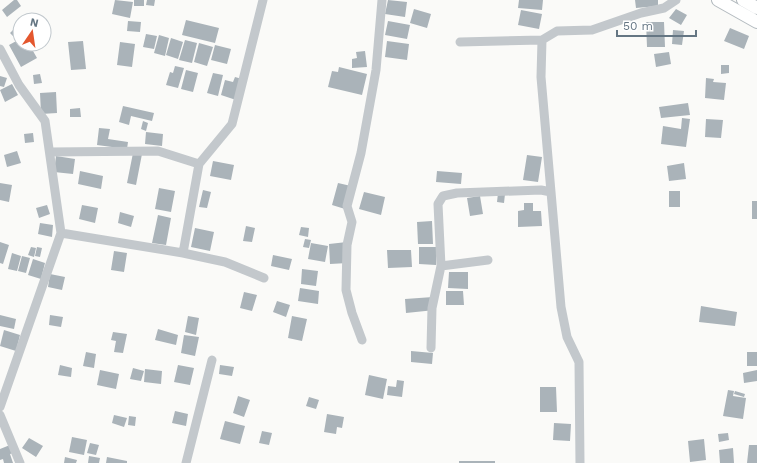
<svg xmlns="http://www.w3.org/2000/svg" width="757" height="463" viewBox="0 0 757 463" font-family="'Work Sans',sans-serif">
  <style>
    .building { fill: #aab3b9 }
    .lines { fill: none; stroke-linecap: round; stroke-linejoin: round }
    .secondary-casing { stroke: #b3babf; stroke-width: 14 }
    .street { stroke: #c3c8cc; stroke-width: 9 }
    .secondary { stroke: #fff; stroke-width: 12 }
  </style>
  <rect width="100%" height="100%" fill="#fafaf8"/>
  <path class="building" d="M14,0H17L21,6L7,17L2,10Z
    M115,0L133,2L130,18L112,14Z
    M134,0H144V6H134Z
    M147,0H155L154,6L146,5Z
    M388,0L407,2L405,17L385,14Z
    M519,0H543L542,10L518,8Z
    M635,0H658V6L636,8Z
    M414,9L431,14L427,28L410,23Z
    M676,9L687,15L681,25L669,18Z
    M521,10L542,14L539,29L518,25Z
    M186,20L219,28L215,43L182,35Z
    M128,21L141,22L140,32L127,31Z
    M388,21L410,25L407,39L385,35Z
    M646,22H664L665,47H647Z
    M19,24L20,35L16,39L10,33Z
    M730,28L749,36L744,49L724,41Z
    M673,30L684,31L682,45L672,44Z
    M146,34L157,36L154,49L143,47Z
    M159,35L169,38L165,56L154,53Z
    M171,38L183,42L178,59L166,55Z
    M20,39V44H29L37,58L21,67L9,45Z
    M185,40L197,43L192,63L179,60Z
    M83,41L86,69L71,70L68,42Z
    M387,41L409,44L407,60L385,57Z
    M120,42L135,44L132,67L117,65Z
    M199,43L213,47L207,66L194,62Z
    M215,45L231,49L227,64L211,60Z
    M365,51L367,67L352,68V59L357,58L356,52Z
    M669,52L671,64L656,67L654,54Z
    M721,65H729V73L721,74Z
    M175,66L184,68L178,88L166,85L170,72L173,73Z
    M339,67L367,74L362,95L328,87L332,71L338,72Z
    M186,70L198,73L193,92L181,89Z
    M213,73L223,75L218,96L207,93Z
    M40,74L42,83L34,84L33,75Z
    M0,76L7,78L4,87L0,86Z
    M235,77L242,79L236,100L221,95L225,80L233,82Z
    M706,78L714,79L713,82L726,83L724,100L705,98Z
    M12,84L18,95L5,102L0,90Z
    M56,92L57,113L41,114L40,93Z
    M688,103L690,115L661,118L659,107Z
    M123,106L154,113L152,121L131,116L129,125L119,122Z
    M80,108L81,117H70V109Z
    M682,118L690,119L686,147L661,144L663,126L681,129Z
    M706,119L723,120L721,138L705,137Z
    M143,121L148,123L146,131L141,129Z
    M99,128L110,129L108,139L128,142L127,149L97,145Z
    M146,132L163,134L162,146L145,144Z
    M33,133L34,142L25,143L24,134Z
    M17,151L21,163L7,167L4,155Z
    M133,153L142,154L136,185L127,183Z
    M527,155L542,157L538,182L523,180Z
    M56,156L75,159L73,174L54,172Z
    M213,161L234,165L231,180L210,176Z
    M684,163L686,179L669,181L667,166Z
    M80,171L103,176L101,189L78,184Z
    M437,171L462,173L461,184L436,182Z
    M0,183L12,185L9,202L0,200Z
    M338,183L351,186L345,209L332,205Z
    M159,188L175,191L171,212L155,209Z
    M203,190L211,192L207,208L199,207Z
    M669,191H680V207H669Z
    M364,192L385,197L381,215L359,209Z
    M498,193L505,194L504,203L497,202Z
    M480,196L483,214L470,216L467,198Z
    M752,201H757V219H752Z
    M524,203H533V211H541L542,226L518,227V211L524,210Z
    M47,205L50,214L39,218L36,208Z
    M82,205L98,208L95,223L79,219Z
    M120,212L134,216L131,227L118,223Z
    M158,215L171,218L166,245L152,243Z
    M432,221L433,244H418L417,222Z
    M40,223L53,225L52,237L38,234Z
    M246,226L255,228L252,242L243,241Z
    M301,227L309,228L308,237L299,235Z
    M195,228L214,232L210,251L191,247Z
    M305,239L311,240L309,248L303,247Z
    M0,242L9,245L3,264L0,263Z
    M347,242L348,263L330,264L329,244Z
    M311,243L328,246L325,262L308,259Z
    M31,247L36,248L34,257L28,255Z
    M37,247L42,248L40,257L35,256Z
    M419,247H436V265L419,264Z
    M387,250H411L412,267L388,268Z
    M114,251L127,253L124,272L111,270Z
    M12,253L21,256L17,271L8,269Z
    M273,255L292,259L289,270L271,266Z
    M22,256L30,258L26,273L18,271Z
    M33,259L45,263L41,279L28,275Z
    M302,269L318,271L316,286L301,284Z
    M449,272H468V289L448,288Z
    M50,274L65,277L62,290L48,287Z
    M300,288L319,291L318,304L298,301Z
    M446,291H463L464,305H446Z
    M244,292L257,295L252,311L240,308Z
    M433,297L435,310L406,313L405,299Z
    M277,301L290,305L286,317L273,312Z
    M701,306L737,312L735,326L699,322Z
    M0,315L16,319L14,329L0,326Z
    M50,315L63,317L61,327L49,325Z
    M188,316L199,318L196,335L185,332Z
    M292,316L307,319L302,341L288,338Z
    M158,329L178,335L176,345L155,340Z
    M4,330L20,335L16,351L0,346Z
    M113,332L127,334L123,353L114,352L116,341L111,340Z
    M184,335L199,337L195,356L181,353Z
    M411,351L433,353L432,364L411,362Z
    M86,352L96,354L94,368L83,366Z
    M747,352H757V366H747Z
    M60,365L72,368L71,377L58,375Z
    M178,365L194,368L190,385L174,382Z
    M220,365L234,367L232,376L219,374Z
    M133,368L144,371L141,381L130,379Z
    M145,369L162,371L161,384L144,382Z
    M100,370L119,374L116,389L97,385Z
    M757,370V381L744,383L743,373Z
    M369,375L387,379L383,399L365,395Z
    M397,380L404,381L402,397L387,395L388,386L396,387Z
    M540,387H556L557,412H540Z
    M728,390L734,391L733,396L746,398L743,419L723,416Z
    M735,391L745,394L744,397L734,394Z
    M238,396L250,400L244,417L233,413Z
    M309,397L319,400L316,409L306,406Z
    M175,411L188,414L186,426L172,423Z
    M327,414L344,417L342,428L337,427L336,434L324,432Z
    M114,415L127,418L124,427L112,423Z
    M129,416L136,417L135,426L128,425Z
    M225,421L245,426L240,444L220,439Z
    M554,423L571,424L570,441L553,440Z
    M262,431L272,433L269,445L259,443Z
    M728,433L729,440L719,442L718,434Z
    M72,437L87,440L84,455L69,452Z
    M29,438L43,446L36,457L22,448Z
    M704,439L706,460L690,462L688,441Z
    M90,443L99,445L96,455L87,453Z
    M10,445L13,453L10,454L13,463H4L3,459L0,460V449Z
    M749,445H757V463H747Z
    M733,448L734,463H720L719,450Z
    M89,456L100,458L99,463H88Z
    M65,457L77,460L76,463H64Z
    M107,457L127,461V463H106Z
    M459,461H495V463H459Z"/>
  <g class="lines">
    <g class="secondary-casing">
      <path id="secondary" d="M718,0L757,22
        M743,0L757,8"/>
    </g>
    <path class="street" d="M460,42L542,40
      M0,49L19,85L45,121L61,233L0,407
      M50,152L158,151L199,164
      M61,233L183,253L225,262L264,278
      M183,253L199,164L232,124L263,0
      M488,260L441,266L438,204L443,196L457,193L541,190L551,192
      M362,340L352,313L346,290L347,245L352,222L347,206L361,153L376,70L382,0
      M431,348L432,308L441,266
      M0,415L20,463
      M186,463L212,360
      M580,463L579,362L567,337L561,307L541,77L542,40L557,31L592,30L641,13L664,8L676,0"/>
    <use href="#secondary" class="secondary"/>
  </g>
  <g transform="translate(32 32) rotate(13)"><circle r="19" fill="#ffffff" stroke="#c1c8cd"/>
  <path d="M0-3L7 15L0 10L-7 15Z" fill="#e4572e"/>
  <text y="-6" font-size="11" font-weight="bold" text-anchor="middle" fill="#657683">N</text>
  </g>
  <path d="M617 30v6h79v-6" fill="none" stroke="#657683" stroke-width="2"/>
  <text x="623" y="30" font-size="12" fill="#657683" stroke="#ffffff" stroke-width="3" paint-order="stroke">50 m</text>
</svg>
